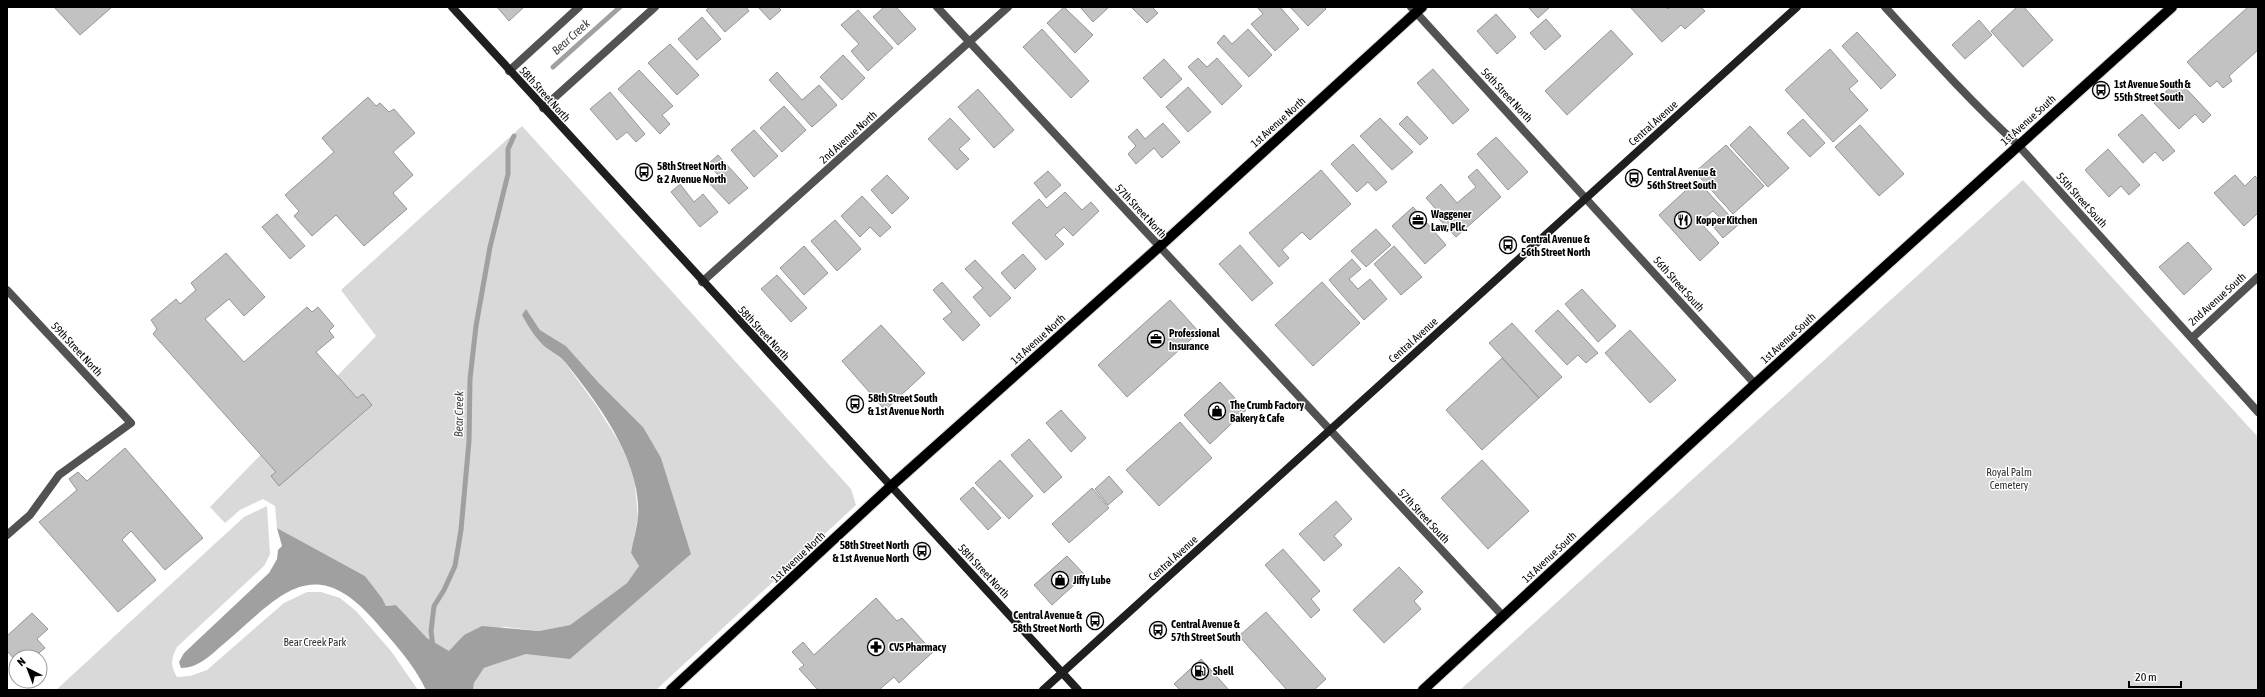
<svg xmlns="http://www.w3.org/2000/svg" width="2265" height="697" viewBox="0 0 2265 697" font-family="'Asap Condensed',sans-serif">
  <style>
    .green { fill: #d9d9d9 }
    .water { fill: #a0a0a0 }
    .lines { fill: none; stroke-linecap: round; stroke-linejoin: round }
    .stream { stroke: #a0a0a0; stroke-width: 5 }
    .building { fill: #c2c2c2; stroke: #969696 }
    .primary-casing { stroke: #dbdbdb; stroke-width: 12 }
    .street { stroke: #525252; stroke-width: 8 }
    .secondary { stroke: #1f1f1f; stroke-width: 8 }
    .primary { stroke: #000; stroke-width: 10 }
    .labels { text-anchor: middle; stroke-width: 3; stroke-linejoin: round; paint-order: stroke }
    .poi-label { font-size: 11px; font-weight: bold; fill: #000; stroke: #fff; text-anchor: start }
    .street-label { font-size: 11px; fill: #000; stroke: #fff }
    .park-label { font-size: 11px; fill: #303030; stroke: #fff }
    .water-label { font-size: 12px; font-style: italic; fill: #414141; stroke: #fff }
  </style>
  <rect width="100%" height="100%" fill="#fff"/>
  <path class="green" d="M522,126L851,489L856,505L656,690H473L474,683L484,668L526,654H544L691,554L643,427L599,383L566,346L540,330L526,309L544,345L564,361L596,405L619,442L634,474L638,517L631,553L639,566L627,583L570,625L539,631L505,627L464,635L450,652L427,638L396,605L386,606L382,598L365,576L277,528L275,506L263,499L240,510L225,523L210,507L376,336L341,290Z
    M2023,180L2258,437V690H1460Z
    M267,506L270,554L264,566L177,647C171,659 170,665 177,677L190,676L207,670L284,603L307,592H321L340,598L356,611L391,651L418,690H56L244,517Z"/>
  <path class="water" d="M526,309L540,330L566,346L599,383L643,427L661,458L691,554L570,659L526,654L484,668L474,683L473,690H426C414,664 393,642 374,620C310,547 275,602 220,647C209,657 197,668 181,668L179,662L184,653L269,573L277,559L278,550L282,546L277,528L365,576L382,598L386,606L396,605L427,638L449,651L464,635L482,626L539,631L570,625L627,583L639,566L631,553C633,541 637,528 638,517C642,462 598,403 565,362C559,355 550,351 543,345C535,337 528,326 522,315Z"/>
  <g class="lines">
    <path class="stream" d="M553,67L620,7
      M433,647L431,631L434,606L444,590L455,566L461,530L469,441L470,379L476,326L490,247L508,174V149L514,136"/>
  </g>
  <path class="building" d="M54,7H112L80,35Z
    M497,7H524L509,21Z
    M710,7H746L749,11L725,32L706,10Z
    M758,7H778L781,10L770,20Z
    M884,7H896L916,29L898,45L873,17Z
    M1064,7L1093,35L1075,53L1047,23Z
    M1080,7H1109L1093,22Z
    M1131,7H1152L1158,13L1147,23Z
    M1257,7H1280L1299,29L1275,51L1251,24L1263,14Z
    M1290,7H1324L1326,9L1308,26Z
    M1528,7H1550L1538,18Z
    M1633,7H1666L1668,9L1671,7H1701L1705,11L1685,29L1681,25L1662,42L1631,8Z
    M2017,7H2024L2053,40L2023,67L1991,31Z
    M2248,7H2258V50L2229,76L2232,81L2223,88L2217,81L2210,87L2187,62Z
    M858,10L893,48L868,71L851,51L859,44L841,25Z
    M1496,14L1516,37L1497,54L1477,31Z
    M702,17L721,39L697,60L678,39Z
    M1546,19L1561,36L1545,50L1530,33Z
    M1979,20L1992,35L1965,59L1952,45Z
    M1042,29L1089,81L1071,98L1023,47Z
    M1248,29L1272,55L1249,77L1217,43L1224,35L1232,44Z
    M1611,30L1633,54L1567,115L1545,91Z
    M1857,32L1896,75L1881,89L1842,46Z
    M670,44L699,75L677,95L648,63Z
    M1830,49L1858,81L1849,89L1868,110L1833,142L1785,90Z
    M843,55L865,78L842,100L820,77Z
    M1198,58L1207,67L1217,58L1242,86L1222,105L1188,67Z
    M1164,59L1182,79L1161,98L1143,78Z
    M1433,69L1469,110L1453,124L1417,83Z
    M639,70L673,106L662,115L670,124L660,134L618,89Z
    M777,72L802,100L819,85L837,105L812,127L769,80Z
    M2178,80L2211,115L2203,123L2195,114L2179,129L2154,103Z
    M1188,87L1211,112L1188,132L1166,107Z
    M978,89L1014,130L994,148L958,107Z
    M610,92L645,134L636,142L627,132L617,140L590,109Z
    M368,97L376,106L380,103L389,112L394,109L415,133L393,152L413,175L393,193L407,209L364,246L336,215L312,236L294,216L299,211L285,195L334,152L322,138Z
    M784,106L806,130L782,152L760,128Z
    M2142,114L2175,151L2163,161L2155,152L2143,163L2118,135Z
    M1407,116L1428,138L1420,145L1399,124Z
    M950,118L970,139L959,149L969,159L957,170L928,139Z
    M1380,118L1413,152L1392,170L1360,136Z
    M1803,119L1825,143L1810,157L1787,133Z
    M1163,123L1180,142L1162,158L1154,148L1136,164L1128,154L1136,146L1128,137L1137,129L1145,139Z
    M1860,125L1904,174L1879,196L1835,147Z
    M1750,126L1789,168L1768,187L1730,145Z
    M754,130L778,156L754,177L731,150Z
    M1496,137L1528,172L1508,190L1477,154Z
    M1353,144L1387,182L1376,191L1368,182L1357,192L1331,164Z
    M1726,145L1764,186L1733,214L1695,172Z
    M2108,149L2140,185L2129,195L2121,186L2109,197L2085,170Z
    M718,155L748,188L729,204L709,183L718,175L708,164Z
    M1477,169L1501,197L1456,237L1439,219L1442,216L1426,198L1441,184L1457,203L1476,187L1468,177Z
    M1321,170L1351,204L1310,240L1302,232L1282,250L1289,258L1279,267L1249,233Z
    M1048,171L1061,185L1046,198L1034,183Z
    M887,175L909,198L892,214L871,190Z
    M2235,175L2245,186L2255,176L2258,179V213L2244,226L2214,193Z
    M1697,180L1738,225L1723,238L1711,224L1719,217L1713,211L1700,222L1719,243L1700,261L1659,215Z
    M680,184L694,202L703,194L718,212L700,227L671,192Z
    M1065,192L1082,210L1091,202L1099,211L1073,236L1064,227L1055,235L1064,244L1046,260L1012,223L1039,199L1047,208Z
    M862,196L891,227L880,237L870,227L860,237L841,216Z
    M1413,207L1446,245L1425,264L1392,226Z
    M277,214L305,246L290,259L262,227Z
    M835,220L861,249L837,271L811,241Z
    M1376,229L1391,245L1366,267L1351,251Z
    M2188,242L2212,269L2184,295L2159,267Z
    M1240,245L1273,283L1252,301L1219,264Z
    M804,246L828,273L804,295L780,268Z
    M1394,246L1422,277L1401,295L1374,264Z
    M226,253L265,297L244,316L229,299L205,319L244,362L307,307L312,312L318,307L334,326L329,331L334,337L316,352L357,398L363,394L372,405L279,486L271,476L276,472L153,334L157,329L151,320L176,299L180,304L196,290L191,283Z
    M1023,254L1036,269L1015,289L1001,273Z
    M1352,259L1361,269L1349,279L1358,289L1370,279L1387,299L1364,320L1329,280Z
    M975,260L1011,298L990,317L973,297L983,288L965,269Z
    M777,275L807,308L791,322L761,289Z
    M942,282L980,325L963,341L943,319L952,312L933,290Z
    M1322,282L1360,323L1313,366L1275,325Z
    M1582,289L1616,326L1598,342L1565,304Z
    M1170,300L1199,332L1127,397L1098,365Z
    M1558,310L1598,353L1586,363L1578,355L1567,365L1535,331Z
    M1512,323L1562,377L1539,398L1489,343Z
    M881,325L925,373L885,410L842,361Z
    M1630,330L1676,380L1650,403L1605,353Z
    M1502,358L1539,398L1482,450L1446,410Z
    M1220,382L1246,410L1210,444L1184,415Z
    M1061,410L1086,438L1071,452L1046,423Z
    M1180,422L1212,458L1159,506L1126,470Z
    M1029,439L1062,477L1044,493L1011,455Z
    M125,448L203,538L165,570L131,531L122,540L156,580L118,612L39,522L77,490L69,479L78,472L87,481Z
    M1000,460L1033,496L1009,519L975,483Z
    M1482,460L1529,511L1488,549L1441,498Z
    M1109,476L1123,492L1108,505L1095,489Z
    M973,487L1001,518L988,530L960,499Z
    M1092,488L1109,508L1069,543L1052,524Z
    M1336,501L1352,519L1334,536L1342,545L1324,561L1299,534Z
    M1283,549L1320,591L1311,599L1320,610L1311,618L1265,565Z
    M1067,556L1085,575L1052,605L1034,585Z
    M1399,567L1423,592L1414,601L1421,609L1384,643L1353,610Z
    M876,598L897,621L902,618L933,652L899,683L894,677L879,690H818L799,669L804,665L792,652L803,642L814,655Z
    M1266,612L1326,679L1314,690H1287L1239,636Z
    M32,613L48,629L37,639L45,648L34,657H16V661L7,651V636Z
    M1201,659L1229,690H1180L1174,684Z"/>
  <g class="lines">
    <g class="primary-casing">
      <path id="primary" d="M671,690L890,487L1159,247L1422,7
        M1423,690L1755,384L2172,7"/>
    </g>
    <path class="street" d="M937,7L1503,616
      M1411,7L1755,384
      M1885,7C1928,54 1971,102 2018,145L2258,412
      M509,71L579,7
      M543,108L655,7
      M702,282L1008,7
      M7,290L131,423L59,475L30,515L7,535
      M2192,338L2258,277"/>
    <path class="secondary" d="M452,7L1078,690
      M1043,690L1797,7"/>
    <use href="#primary" class="primary"/>
  </g>
  <defs>
    <g id="bus-ring" transform="scale(0.9)"><circle r="9.5" fill="#fff" stroke="#000" stroke-width="1.5"/><path d="M-5-6H5V4H4V6H2V4H-2V6H-4V4H-5ZM-3.5-4V0h7V-4ZM-3.5 1.2v1.5H-2V1.2ZM2 1.2v1.5H3.5V1.2Z" fill="#000"/></g>
    <g id="office-ring" transform="scale(0.9)"><circle r="9.5" fill="#fff" stroke="#000" stroke-width="1.5"/><path d="M-6-3h4V-5.5h4V-3h4V5H-6ZM-1-4.5V-3h2v-1.5ZM-6 0V1H6V0Z" fill="#000"/></g>
    <g id="restaurant-ring" transform="scale(0.9)"><circle r="9.5" fill="#fff" stroke="#000" stroke-width="1.5"/><path d="M-5-6h1v4h1v-4h1v4h1v-4h1v5L-1.5 .5V6h-2V.5L-5-1ZM5-6V6H3V1.5H1.5Q1.5-4 5-6Z" fill="#000"/></g>
    <g id="shop-ring" transform="scale(0.9)"><circle r="9.5" fill="#fff" stroke="#000" stroke-width="1.5"/><path d="M-5-2.5h2.3a2.7 3.5 0 0 1 5.4 0H5L5.5 6h-11ZM-1.5-2.5h3a1.5 2.3 0 0 0-3 0Z" fill="#000"/></g>
    <g id="pharmacy-ring" transform="scale(0.9)"><circle r="9.5" fill="#fff" stroke="#000" stroke-width="1.5"/><path d="M-2-6h4v4h4v4h-4v4h-4v-4h-4v-4h4Z" fill="#000"/></g>
    <g id="fuel-ring" transform="scale(0.9)"><circle r="9.5" fill="#fff" stroke="#000" stroke-width="1.5"/><path d="M-5.5-6h7V0h2V4h1.3V-2.5L3-4.5l.8-.8L6-3V5H2.5V1h-1V6h-7ZM-4.2-4.7v3.2H.2V-4.7Z" fill="#000"/></g>
  </defs>
  <g fill-rule="evenodd">
    <use href="#bus-ring" x="2101" y="90"/>
    <use href="#bus-ring" x="644" y="172"/>
    <use href="#bus-ring" x="1634" y="178"/>
    <use href="#office-ring" x="1418" y="220"/>
    <use href="#restaurant-ring" x="1683" y="220"/>
    <use href="#bus-ring" x="1508" y="245"/>
    <use href="#office-ring" x="1156" y="339"/>
    <use href="#bus-ring" x="855" y="404"/>
    <use href="#shop-ring" x="1217" y="411"/>
    <use href="#bus-ring" x="922" y="551"/>
    <use href="#shop-ring" x="1060" y="580"/>
    <use href="#bus-ring" x="1095" y="621"/>
    <use href="#bus-ring" x="1158" y="630"/>
    <use href="#pharmacy-ring" x="876" y="647"/>
    <use href="#fuel-ring" x="1200" y="671"/>
  </g>
  <g class="labels">
    <g class="poi-label">
      <text x="2114" y="88">1st Avenue South &amp;<tspan x="2114" dy="13">55th Street South</tspan></text>
      <text x="657" y="170">58th Street North<tspan x="657" dy="13">&amp; 2 Avenue North</tspan></text>
      <text x="1647" y="176">Central Avenue &amp;<tspan x="1647" dy="13">56th Street South</tspan></text>
      <text x="1431" y="218">Waggener<tspan x="1431" dy="13">Law, Pllc.</tspan></text>
      <text x="1696" y="224">Kopper Kitchen</text>
      <text x="1521" y="243">Central Avenue &amp;<tspan x="1521" dy="13">56th Street North</tspan></text>
      <text x="1169" y="337">Professional<tspan x="1169" dy="13">Insurance</tspan></text>
      <text x="868" y="402">58th Street South<tspan x="868" dy="13">&amp; 1st Avenue North</tspan></text>
      <text x="1230" y="409">The Crumb Factory<tspan x="1230" dy="13">Bakery &amp; Cafe</tspan></text>
      <text x="909" y="549" text-anchor="end">58th Street North<tspan x="909" dy="13">&amp; 1st Avenue North</tspan></text>
      <text x="1073" y="584">Jiffy Lube</text>
      <text x="1082" y="619" text-anchor="end">Central Avenue &amp;<tspan x="1082" dy="13">58th Street North</tspan></text>
      <text x="1171" y="628">Central Avenue &amp;<tspan x="1171" dy="13">57th Street South</tspan></text>
      <text x="889" y="651">CVS Pharmacy</text>
      <text x="1213" y="675">Shell</text>
    </g>
    <g class="street-label">
      <text transform="translate(545 94) rotate(48)" y="4">58th Street North</text>
      <text transform="translate(1507 95) rotate(47)" y="4">56th Street North</text>
      <text transform="translate(2028 120) rotate(-42)" y="4">1st Avenue South</text>
      <text transform="translate(1278 122) rotate(-42)" y="4">1st Avenue North</text>
      <text transform="translate(1653 123) rotate(-42)" y="4">Central Avenue</text>
      <text transform="translate(848 137) rotate(-42)" y="4">2nd Avenue North</text>
      <text transform="translate(2082 200) rotate(48)" y="4">55th Street South</text>
      <text transform="translate(1141 211) rotate(47)" y="4">57th Street North</text>
      <text transform="translate(1679 284) rotate(48)" y="4">56th Street South</text>
      <text transform="translate(2217 299) rotate(-42)" y="4">2nd Avenue South</text>
      <text transform="translate(764 333) rotate(47)" y="4">58th Street North</text>
      <text transform="translate(1788 338) rotate(-42)" y="4">1st Avenue South</text>
      <text transform="translate(1038 339) rotate(-42)" y="4">1st Avenue North</text>
      <text transform="translate(1413 340) rotate(-42)" y="4">Central Avenue</text>
      <text transform="translate(77 349) rotate(47)" y="4">59th Street North</text>
      <text transform="translate(1424 516) rotate(47)" y="4">57th Street South</text>
      <text transform="translate(798 557) rotate(-43)" y="4">1st Avenue North</text>
      <text transform="translate(1549 557) rotate(-43)" y="4">1st Avenue South</text>
      <text transform="translate(1173 558) rotate(-42)" y="4">Central Avenue</text>
      <text transform="translate(984 571) rotate(47)" y="4">58th Street North</text>
    </g>
    <g class="park-label">
      <text x="2009" y="476">Royal Palm<tspan x="2009" dy="13">Cemetery</tspan></text>
      <text x="315" y="646">Bear Creek Park</text>
    </g>
    <g class="water-label">
      <text transform="translate(571 37) rotate(-42)" y="4">Bear Creek</text>
      <text transform="translate(459 414) rotate(-89)" y="4">Bear Creek</text>
    </g>
  </g>
  <rect width="2265" height="697" fill="none" stroke="#000000" stroke-width="16"/>
  <g transform="translate(28 669) rotate(318)"><circle r="19" fill="#ffffff" stroke="#999999"/>
  <path d="M0-3L7 15L0 10L-7 15Z" fill="#000000"/>
  <text y="-6" font-size="11" font-weight="bold" text-anchor="middle" fill="#000000">N</text>
  </g>
  <path d="M2129 681v6h52v-6" fill="none" stroke="#000000" stroke-width="2"/>
  <text x="2135" y="681" font-size="12" fill="#000000" stroke="#ffffff" stroke-width="3" paint-order="stroke">20 m</text>
</svg>
